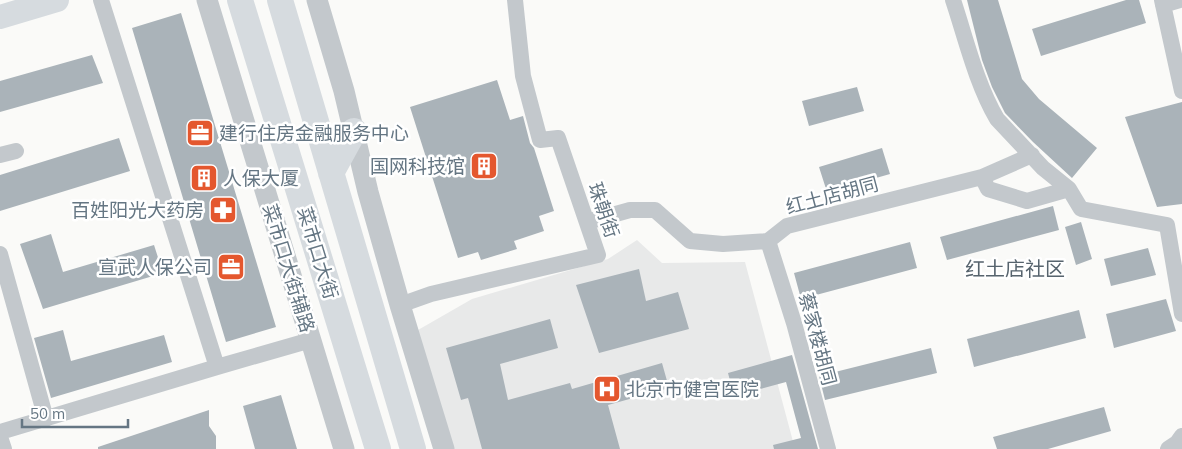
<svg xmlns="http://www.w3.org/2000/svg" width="1182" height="449" viewBox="0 0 1182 449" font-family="Mulish,'Noto Sans SC',sans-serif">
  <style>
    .built { fill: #e8e9e9 }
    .building { fill: #aab3b9 }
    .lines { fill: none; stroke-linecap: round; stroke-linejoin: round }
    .minor { stroke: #c3c8cc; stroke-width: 16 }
    .tertiary { stroke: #c3c8cc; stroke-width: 21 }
    .secondary { stroke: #d6dbdf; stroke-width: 24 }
    .primary { stroke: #d6dbdf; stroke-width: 26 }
    .labels { text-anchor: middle; stroke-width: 5; stroke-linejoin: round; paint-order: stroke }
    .poi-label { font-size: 19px; fill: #657683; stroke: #fff; text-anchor: start }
    .street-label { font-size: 19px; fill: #657683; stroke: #fff }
    .neighbourhood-label { font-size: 20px; fill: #57646e; stroke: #fff }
  </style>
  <rect width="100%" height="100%" fill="#fafaf8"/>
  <path class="built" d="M637,240L662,263L745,262L795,449H453L418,330L472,299L608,259Z"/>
  <path class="building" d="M967,0H998L1022,79L1039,99L1097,148L1072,178L1033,142L1005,113L992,87L982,60Z
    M1126,0H1139L1146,23L1041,56L1032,29Z
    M181,13L276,327L226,342L132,28Z
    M92,55L103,83L0,112V81Z
    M497,80L510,120L523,116L530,143L534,148L554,211L539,216L544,231L514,241L517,249L481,260L478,252L458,258L410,107Z
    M857,87L864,111L809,126L802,101Z
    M1182,102V204L1157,207L1125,117Z
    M119,138L130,171L0,211V175Z
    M882,148L890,174L827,192L819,167Z
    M1053,206L1059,230L947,260L940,237Z
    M1081,222L1092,259L1076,265L1065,227Z
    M51,234L63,272L154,245L163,273L43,309L20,244Z
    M910,242L917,268L801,299L794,273Z
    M1148,248L1156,275L1111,286L1104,259Z
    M639,269L646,301L678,292L689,329L599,353L576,285Z
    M1166,299L1176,331L1114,348L1106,314Z
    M1079,310L1086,338L974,367L967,339Z
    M550,319L558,348L500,364L508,400L570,383L572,389L662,363L669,388L608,405L620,449H482L468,398L461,400L446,348Z
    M63,330L71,361L164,335L172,362L51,398L34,338Z
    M931,348L937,373L825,400L819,376Z
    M792,355L818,449H774L773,445L801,438L786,382L734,396L728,373Z
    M281,395L297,449H255L243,406Z
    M1104,407L1111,431L1048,449H997L993,437Z
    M209,410V426L216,436V449H98V447Z"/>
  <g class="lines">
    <path class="minor" d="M101,0L217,367
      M953,0C966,39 976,83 997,119L1043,168L1069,189
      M1162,0L1182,91
      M1163,5L1180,0
      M0,155L16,151
      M982,177L988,189L1027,201L1069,189L1081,209L1167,225L1182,314
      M587,222L630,210H655L690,241L723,244L768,241L787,226L982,177L1032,155
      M768,241L794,323L828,449
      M0,254L46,419
      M400,305L431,294L598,255L558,138L540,140L523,76L515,0
      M0,432L217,367L311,340
      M0,437L4,449
      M1168,449L1177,443L1182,436"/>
    <path class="tertiary" d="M207,0L344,449
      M317,0L344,91L368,192L400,305L444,449"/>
    <path class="secondary" d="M0,17L57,0"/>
    <path class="primary" d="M240,0L378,449
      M280,0L413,449
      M331,173L354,131"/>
  </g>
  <defs>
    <g id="office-square" transform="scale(1.4375)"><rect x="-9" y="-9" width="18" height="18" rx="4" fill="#e4572e" stroke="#fff"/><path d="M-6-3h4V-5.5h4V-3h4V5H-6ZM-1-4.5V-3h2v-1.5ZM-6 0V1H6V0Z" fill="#fff"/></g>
    <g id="building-square" transform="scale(1.4375)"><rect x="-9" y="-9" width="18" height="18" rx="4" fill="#e4572e" stroke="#fff"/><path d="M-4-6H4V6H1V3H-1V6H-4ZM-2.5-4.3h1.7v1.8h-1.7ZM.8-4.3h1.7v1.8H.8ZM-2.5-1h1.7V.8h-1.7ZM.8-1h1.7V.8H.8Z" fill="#fff"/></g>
    <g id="pharmacy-square" transform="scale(1.4375)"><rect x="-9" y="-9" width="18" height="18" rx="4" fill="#e4572e" stroke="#fff"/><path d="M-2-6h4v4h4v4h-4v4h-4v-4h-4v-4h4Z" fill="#fff"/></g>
    <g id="hospital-square" transform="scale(1.4375)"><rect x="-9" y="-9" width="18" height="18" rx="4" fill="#e4572e" stroke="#fff"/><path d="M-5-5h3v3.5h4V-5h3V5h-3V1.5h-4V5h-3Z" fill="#fff"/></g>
  </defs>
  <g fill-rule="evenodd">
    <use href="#office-square" x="200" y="133"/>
    <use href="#building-square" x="484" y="166"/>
    <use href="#building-square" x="204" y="178"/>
    <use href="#pharmacy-square" x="223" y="210"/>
    <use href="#office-square" x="231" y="267"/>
    <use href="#hospital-square" x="607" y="389"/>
  </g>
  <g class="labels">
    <g class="poi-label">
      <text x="219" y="140">建行住房金融服务中心</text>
      <text x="465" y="173" text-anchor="end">国网科技馆</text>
      <text x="223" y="185">人保大厦</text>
      <text x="204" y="217" text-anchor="end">百姓阳光大药房</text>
      <text x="212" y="274" text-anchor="end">宣武人保公司</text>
      <text x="626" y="396">北京市健宫医院</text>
    </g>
    <g class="street-label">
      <text transform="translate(832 195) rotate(-15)" y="7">红土店胡同</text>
      <text transform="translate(604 210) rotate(71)" y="7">珠朝街</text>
      <text transform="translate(318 253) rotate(73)" y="7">菜市口大街</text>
      <text transform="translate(289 268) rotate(73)" y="7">菜市口大街辅路</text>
      <text transform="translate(818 339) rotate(75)" y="7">蔡家楼胡同</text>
    </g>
    <g class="neighbourhood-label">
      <text x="1015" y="276">红土店社区</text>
    </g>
  </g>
  <path d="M22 419v8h106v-8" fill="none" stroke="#657683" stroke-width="2.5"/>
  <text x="30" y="419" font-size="15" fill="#657683" stroke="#ffffff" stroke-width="4" paint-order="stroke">50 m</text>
</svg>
